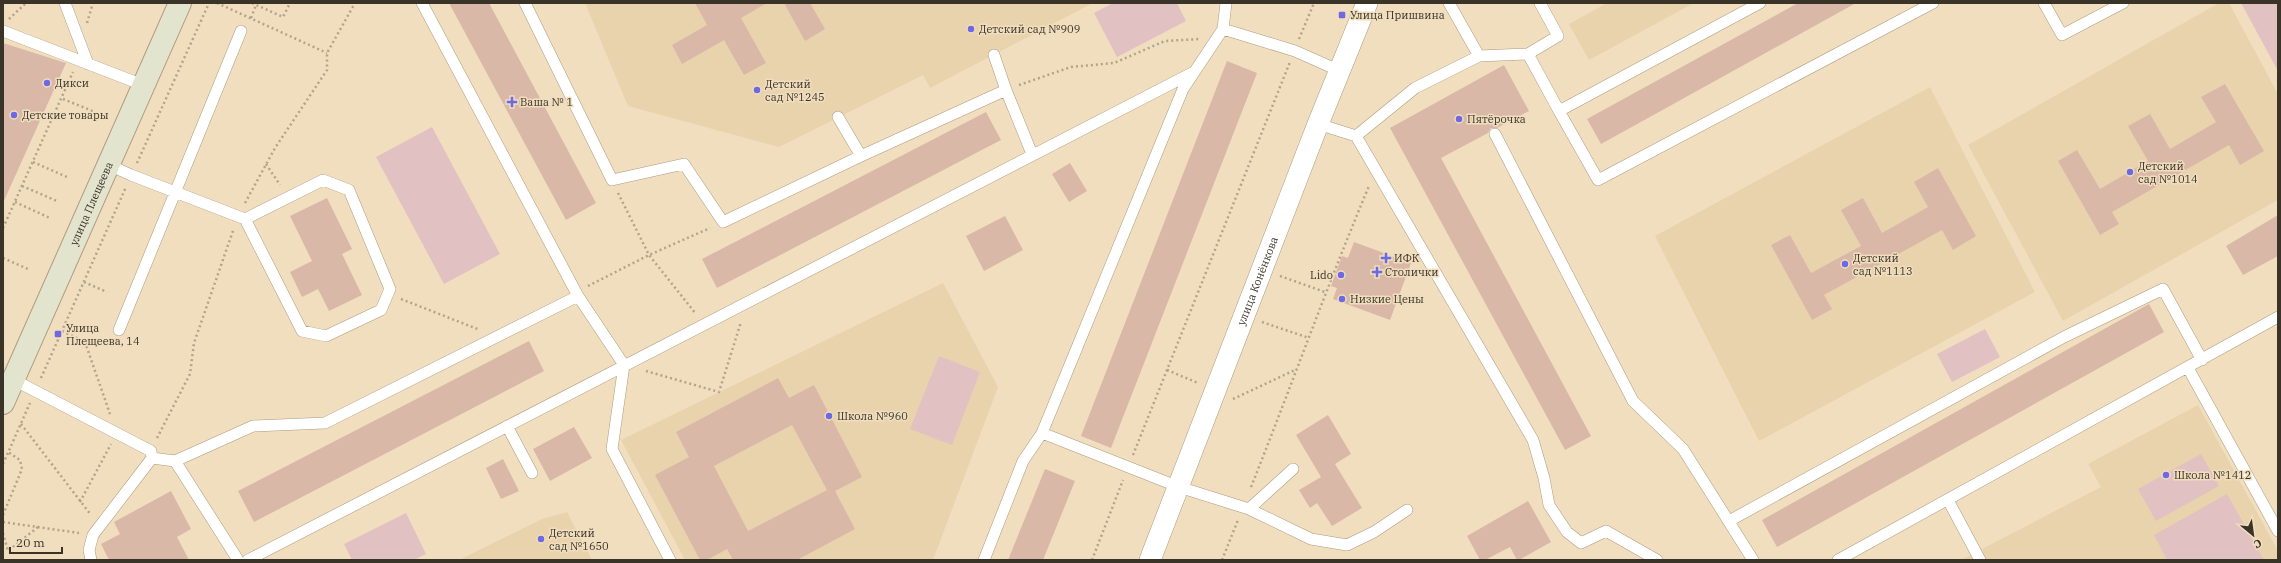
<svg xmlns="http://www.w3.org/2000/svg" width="2281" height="563" viewBox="0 0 2281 563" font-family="'IBM Plex Serif',serif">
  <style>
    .built { fill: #e9d3ad }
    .green { fill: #e1c1c2 }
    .building { fill: #dab8a7; fill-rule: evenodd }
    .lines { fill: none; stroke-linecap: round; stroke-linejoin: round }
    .lane-casing { stroke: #ad9b7e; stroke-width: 12 }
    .street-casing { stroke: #ad9b7e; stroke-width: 22 }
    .secondary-casing { stroke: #ad9b7e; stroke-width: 24 }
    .path { stroke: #b2a38b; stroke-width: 2.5; stroke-dasharray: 2 3; stroke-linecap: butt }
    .lane { stroke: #fff; stroke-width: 11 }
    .street { stroke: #fff; stroke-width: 21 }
    .secondary { stroke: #e3e4ce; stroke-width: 22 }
    .poi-dot { fill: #6e68e2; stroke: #f1debf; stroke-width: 1.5 }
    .labels { text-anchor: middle; stroke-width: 3; stroke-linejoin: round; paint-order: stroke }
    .poi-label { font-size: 11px; fill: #3a3327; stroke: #f1debf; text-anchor: start }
    .street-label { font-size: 11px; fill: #3a3327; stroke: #f1debf }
  </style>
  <rect width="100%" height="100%" fill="#f1debf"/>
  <path class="built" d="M585,3H1093L930,88L923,75L779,147L628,106Z
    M1607,3H1694L1589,60L1569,24Z
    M2219,3H2229L2278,94V200L2063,321L1968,145Z
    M1930,87L2035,292L1759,441L1655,236Z
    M943,283L998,387L933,560H685L621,440Z
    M2198,405L2278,551V560H1961L2101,487L2088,464Z
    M567,512L592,560H459L542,519Z"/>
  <path class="green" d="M1113,3H1177L1186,21L1117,57L1094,13Z
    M2241,3H2278V71Z
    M432,127L500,254L444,284L376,157Z
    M1985,329L2000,357L1952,382L1937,354Z
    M939,356L980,372L952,445L910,429Z
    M2201,454L2219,486L2156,521L2138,489Z
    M2227,494L2264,560H2167L2154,535Z
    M406,513L426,554L414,560H352L344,544Z"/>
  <path class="building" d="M449,3H489L596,203L566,220Z
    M695,3H767L741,18L766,63L744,75L724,40L682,64L672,45L707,25Z
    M784,3H810L825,29L805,41Z
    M1798,3H1856L1601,144L1587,119Z
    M3,43L66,63L3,203Z
    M1227,61L1257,73L1111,448L1081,436Z
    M1504,65L1529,111L1497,128H1491L1488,133L1441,158L1591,436L1565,450L1390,128Z
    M2225,84L2264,151L2240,165L2229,145L2112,212L2119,224L2100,235L2058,161L2077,150L2100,189L2148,161L2128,126L2150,114L2170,149L2216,122L2201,97Z
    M986,112L1001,140L717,288L702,259Z
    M1070,163L1087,191L1069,202L1052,174Z
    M1938,168L1976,236L1953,250L1942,230L1824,295L1832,309L1812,320L1771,245L1790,235L1811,273L1861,246L1841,210L1863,198L1882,233L1928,207L1914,182Z
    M327,198L352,249L342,254L362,295L329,311L318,289L302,297L290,272L312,261L290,216Z
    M2278,215V256L2243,275L2226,246Z
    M1005,216L1023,250L984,271L966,236Z
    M1354,242L1411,263L1390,320L1333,299L1337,288L1331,286L1342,256L1348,258Z
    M2149,304L2164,332L1777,547L1762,520Z
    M529,341L544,371L254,522L238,491Z
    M778,378L789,398L814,385L862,477L835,491L855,529L797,560H733L727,549L707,560H700L655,475L689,457L676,432ZM792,425L827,490L748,531L714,466Z
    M1328,415L1351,454L1335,464L1362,508L1332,526L1317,503L1310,508L1299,490L1321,477L1296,435Z
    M574,427L592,458L550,481L533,449Z
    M503,459L519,491L501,499L486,468Z
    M1045,469L1075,481L1043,560H1008Z
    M171,491L191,529L177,537L189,560H109L101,544L120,534L114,522Z
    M1528,501L1551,542L1519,560H1517L1510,547L1485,560H1480L1467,536Z"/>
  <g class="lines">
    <g class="lane-casing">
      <path id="lane" d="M65,3L88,64
        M422,3L578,296L624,365L612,449L670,560
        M525,3L612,180L684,164L723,222L861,156L1006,90L1032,154
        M1449,3L1479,56
        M1760,3L1559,111L1598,180L1933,3
        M2044,3L2062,35L2123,3
        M1223,29L1295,51L1340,71
        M3,31L143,85
        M1528,54L1558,36L1540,3
        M994,55L1006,90
        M838,117L861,156
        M1318,124L1356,136L1415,88L1479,56L1528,54L1559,111
        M1495,134L1633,401L1683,449L1753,560
        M1356,136L1533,440L1544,478L1549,505L1567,532L1581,543L1606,531L1657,560
        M109,165L131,175L245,219L302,331L326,336L381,310L390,289L349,190L323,180L245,219
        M119,330L241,31
        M2188,368L2278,531
        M14,380L151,451L152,458L175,461L253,426L325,423L578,296
        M507,426L532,473
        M1042,433L1179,487L1249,509L1293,469
        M175,461L238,560
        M1948,500L1980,560
        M1249,509L1311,539L1347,545L1374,532L1407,510
        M1729,521L2064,337L2163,289L2202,360
        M91,560L89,550L93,535L152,458
        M248,560L1192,73
        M984,560L1023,461L1042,433L1183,89L1223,29L1226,3
        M1838,560L2278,317"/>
    </g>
    <g class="street-casing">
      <g id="street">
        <path id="s1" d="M1150,560L1318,124L1367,3"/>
      </g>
    </g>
    <g class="secondary-casing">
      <g id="secondary">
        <path id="s2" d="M3,403L180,3"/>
      </g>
    </g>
    <path class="path" d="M217,3L327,53
      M252,3L283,17L290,3
      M251,18L256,5
      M9,19L26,3
      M87,23L93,3
      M1299,39L1314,3
      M1019,85L1071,67L1114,63L1165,41L1200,39
      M63,99L95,112
      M33,162L67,177
      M137,163L209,3
      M266,164L280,185
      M22,186L57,201
      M618,193L649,255L696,314
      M15,202L50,218
      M245,203L275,148L327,70V53L355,3
      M3,228L73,72
      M3,258L28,269
      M1280,276L1325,292
      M84,282L107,292
      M588,286L649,255L710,228
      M401,299L480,330
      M1262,322L1309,338
      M62,331L85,342L110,414
      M1167,370L1198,383
      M646,371L719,392L741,322
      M41,378L126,187
      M1233,399L1297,369
      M21,424L91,515
      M157,438L190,374L194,343L234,228
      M1133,455L1290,62
      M3,464L30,403
      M1251,487C1291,387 1327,286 1369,186
      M80,502L111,444
      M3,515L22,469L20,460L8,452
      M3,522L79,533
      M3,533L8,551L38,527
      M1092,560L1123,480
      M1222,560L1238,520"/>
    <use href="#lane" class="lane"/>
    <use href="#street" class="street"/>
    <use href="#secondary" class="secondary"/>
  </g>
  <g class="poi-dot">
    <rect x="1338" y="11" width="8" height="8" rx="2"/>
    <circle cx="971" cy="29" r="4"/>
    <circle cx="47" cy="83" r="4"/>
    <circle cx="757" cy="90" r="4"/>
    <path d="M510 96h4v4h4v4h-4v4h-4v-4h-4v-4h4z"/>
    <circle cx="14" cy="115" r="4"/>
    <circle cx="1459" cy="119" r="4"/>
    <circle cx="2130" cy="172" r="4"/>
    <path d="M1384 252h4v4h4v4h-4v4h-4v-4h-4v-4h4z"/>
    <circle cx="1845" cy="264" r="4"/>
    <path d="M1375 266h4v4h4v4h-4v4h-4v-4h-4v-4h4z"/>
    <circle cx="1341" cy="275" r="4"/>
    <circle cx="1342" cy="299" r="4"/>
    <rect x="54" y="330" width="8" height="8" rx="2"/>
    <circle cx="829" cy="416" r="4"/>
    <circle cx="2166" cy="475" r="4"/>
    <circle cx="541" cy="539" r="4"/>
  </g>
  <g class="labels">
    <g class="poi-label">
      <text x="1350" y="19">Улица Пришвина</text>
      <text x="979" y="33">Детский сад №909</text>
      <text x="55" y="87">Дикси</text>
      <text x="765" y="88">Детский<tspan x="765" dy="13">сад №1245</tspan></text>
      <text x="520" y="106">Ваша № 1</text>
      <text x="22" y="119">Детские товары</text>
      <text x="1467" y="123">Пятёрочка</text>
      <text x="2138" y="170">Детский<tspan x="2138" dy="13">сад №1014</tspan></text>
      <text x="1394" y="262">ИФК</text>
      <text x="1853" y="262">Детский<tspan x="1853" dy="13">сад №1113</tspan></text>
      <text x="1385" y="276">Столички</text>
      <text x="1333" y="279" text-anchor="end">Lido</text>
      <text x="1350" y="303">Низкие Цены</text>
      <text x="66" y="332">Улица<tspan x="66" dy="13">Плещеева, 14</tspan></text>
      <text x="837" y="420">Школа №960</text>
      <text x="2174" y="479">Школа №1412</text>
      <text x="549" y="537">Детский<tspan x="549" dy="13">сад №1650</tspan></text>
    </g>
    <g class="street-label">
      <text dy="4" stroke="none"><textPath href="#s2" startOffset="218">улица Плещеева</textPath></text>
      <text dy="4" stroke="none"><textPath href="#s1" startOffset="299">улица Конёнкова</textPath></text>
    </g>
  </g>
  <rect width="2281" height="563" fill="none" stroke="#3a3327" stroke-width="8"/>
  <g transform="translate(2253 535) rotate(151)" stroke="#f1debf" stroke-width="3" paint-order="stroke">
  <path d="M0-3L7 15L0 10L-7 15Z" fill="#3a3327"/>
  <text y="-6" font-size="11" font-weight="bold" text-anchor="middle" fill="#3a3327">С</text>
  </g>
  <path d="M10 547v6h52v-6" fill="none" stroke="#3a3327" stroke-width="2"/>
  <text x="16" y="547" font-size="12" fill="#3a3327" stroke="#f1debf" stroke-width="3" paint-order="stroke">20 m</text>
</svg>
